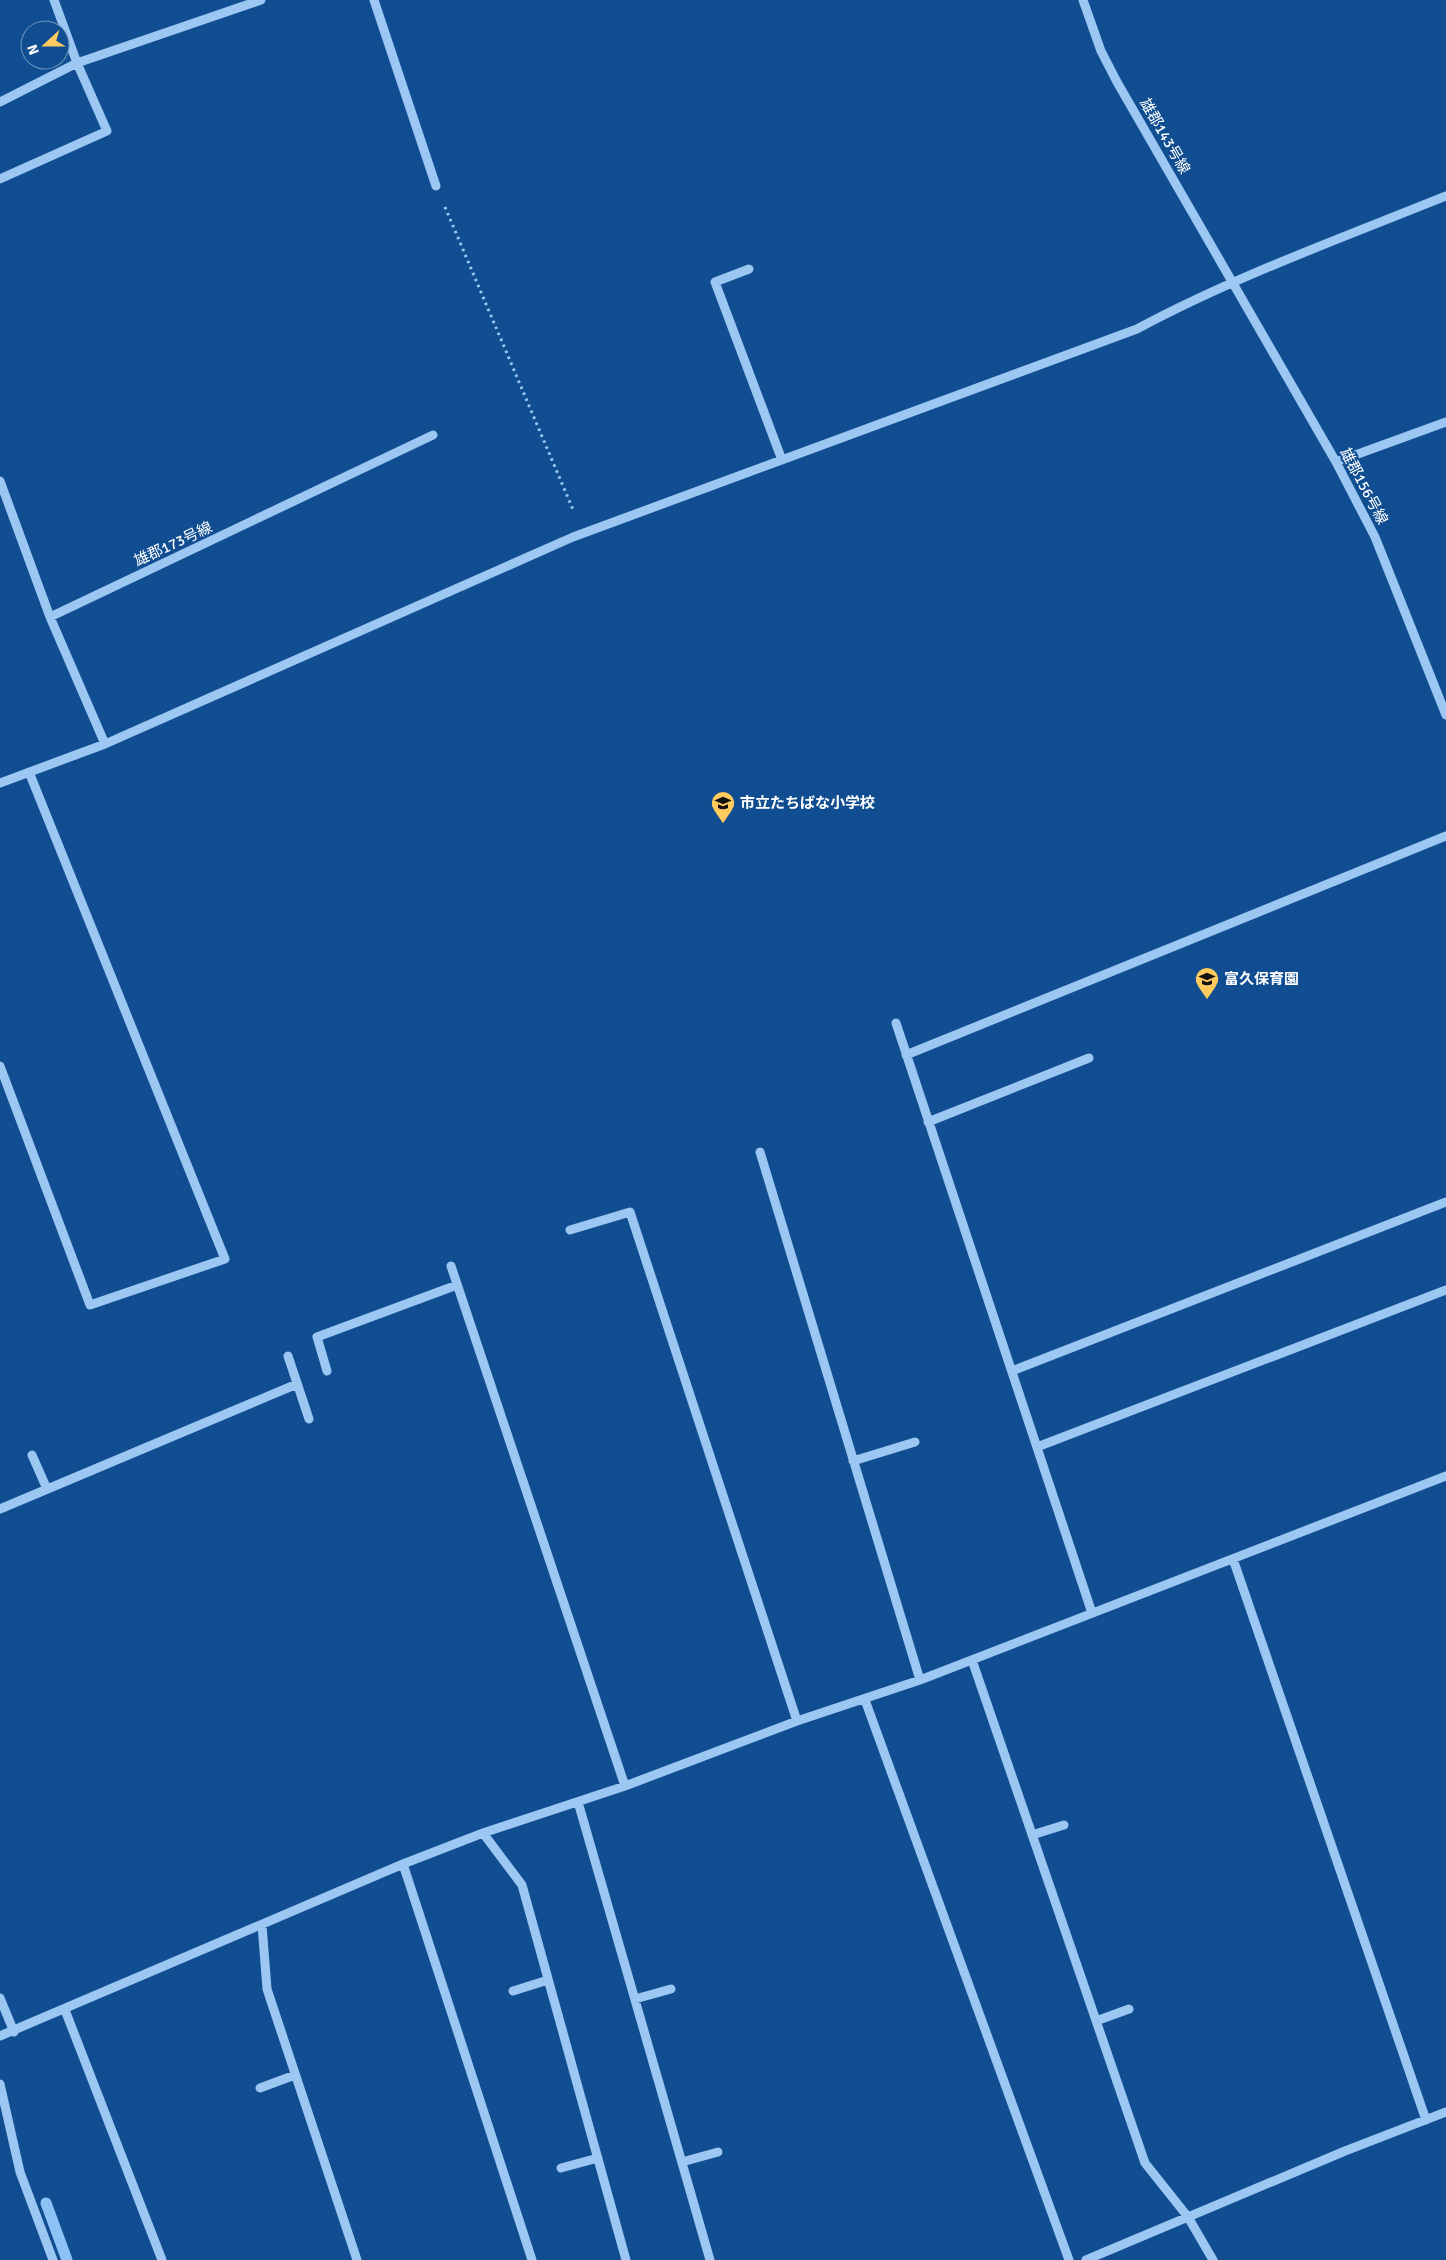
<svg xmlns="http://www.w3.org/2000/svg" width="1446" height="2260" viewBox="0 0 1446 2260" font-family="Signika,'Noto Sans JP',sans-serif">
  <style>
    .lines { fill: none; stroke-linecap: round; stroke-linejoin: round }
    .stream { stroke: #8dc2f7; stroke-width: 11 }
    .path { stroke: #9cc7f3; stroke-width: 3; stroke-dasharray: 2.5 4; stroke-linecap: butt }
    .minor { stroke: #9cc7f3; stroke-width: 9 }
    .labels { text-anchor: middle; stroke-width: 4; stroke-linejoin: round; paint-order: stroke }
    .street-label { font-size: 15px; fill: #fff; stroke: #104e91 }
    .poi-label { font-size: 15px; font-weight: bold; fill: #fff; stroke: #104e91; text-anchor: start }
  </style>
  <rect width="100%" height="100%" fill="#104e91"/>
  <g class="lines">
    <path class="stream" d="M46,2203L67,2260"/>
    <path class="path" d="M445,207L574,512"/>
    <path class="minor" d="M374,0L436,186
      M1083,0L1101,51L1117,82L1336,462L1375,537L1446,715
      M0,102L77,63L261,0
      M0,179L107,131L77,63L54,0
      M749,269L715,282L782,460
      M1336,462L1446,422
      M0,481L50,617
      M105,744L50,617L433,435
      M0,783L105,744L573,537L1137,329C1236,276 1342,238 1446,196
      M896,1023L1092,1613
      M906,1055L1446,836
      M0,1066L90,1305L225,1259L29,772
      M928,1122L1089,1058
      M760,1152L920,1680
      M570,1230L630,1212L797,1721
      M451,1266L625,1786
      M288,1356L309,1419
      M327,1371L317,1337L457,1285
      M1012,1371L1446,1202
      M1037,1447L1446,1290
      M32,1455L47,1489
      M853,1461L915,1442
      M0,1509L297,1384
      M1233,1559L1426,2120
      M972,1660L1145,2163L1188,2217L1213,2260
      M865,1700L1069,2260
      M578,1802L710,2260
      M483,1833L522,1885L626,2260
      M1032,1835L1064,1825
      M403,1864L532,2260
      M262,1925L267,1989L357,2260
      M513,1991L548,1980
      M0,1998L14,2032
      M635,1999L671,1989
      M65,2010L162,2260
      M1096,2021L1129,2009
      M0,2036L403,1864L483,1833L625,1786L797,1721L920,1680L1446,1476
      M0,2084L20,2172L53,2260
      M260,2088L295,2075
      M682,2162L718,2152
      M561,2168L598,2158
      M1086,2260L1345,2151L1446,2112"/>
  </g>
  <defs>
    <g id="school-pin" transform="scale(1.25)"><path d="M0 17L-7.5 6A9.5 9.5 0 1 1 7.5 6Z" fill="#ffca5e" stroke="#104e91"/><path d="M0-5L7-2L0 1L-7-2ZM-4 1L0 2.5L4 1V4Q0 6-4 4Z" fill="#111"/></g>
  </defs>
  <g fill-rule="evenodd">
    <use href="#school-pin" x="723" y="803"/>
    <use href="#school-pin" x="1207" y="979"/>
  </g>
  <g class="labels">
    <g class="street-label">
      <text transform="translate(1165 136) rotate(60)" y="5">雄郡143号線</text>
      <text transform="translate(1364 486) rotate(62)" y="5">雄郡156号線</text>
      <text transform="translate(173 544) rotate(-25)" y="5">雄郡173号線</text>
    </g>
    <g class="poi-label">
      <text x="740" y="808">市立たちばな小学校</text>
      <text x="1224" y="984">富久保育園</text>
    </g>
  </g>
  <g transform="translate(45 45) rotate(249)"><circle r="24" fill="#104e91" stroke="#7095bd"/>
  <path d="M0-4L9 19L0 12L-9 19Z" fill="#ffca5e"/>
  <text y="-8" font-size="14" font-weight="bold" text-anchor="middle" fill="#ffffff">N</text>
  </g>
</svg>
